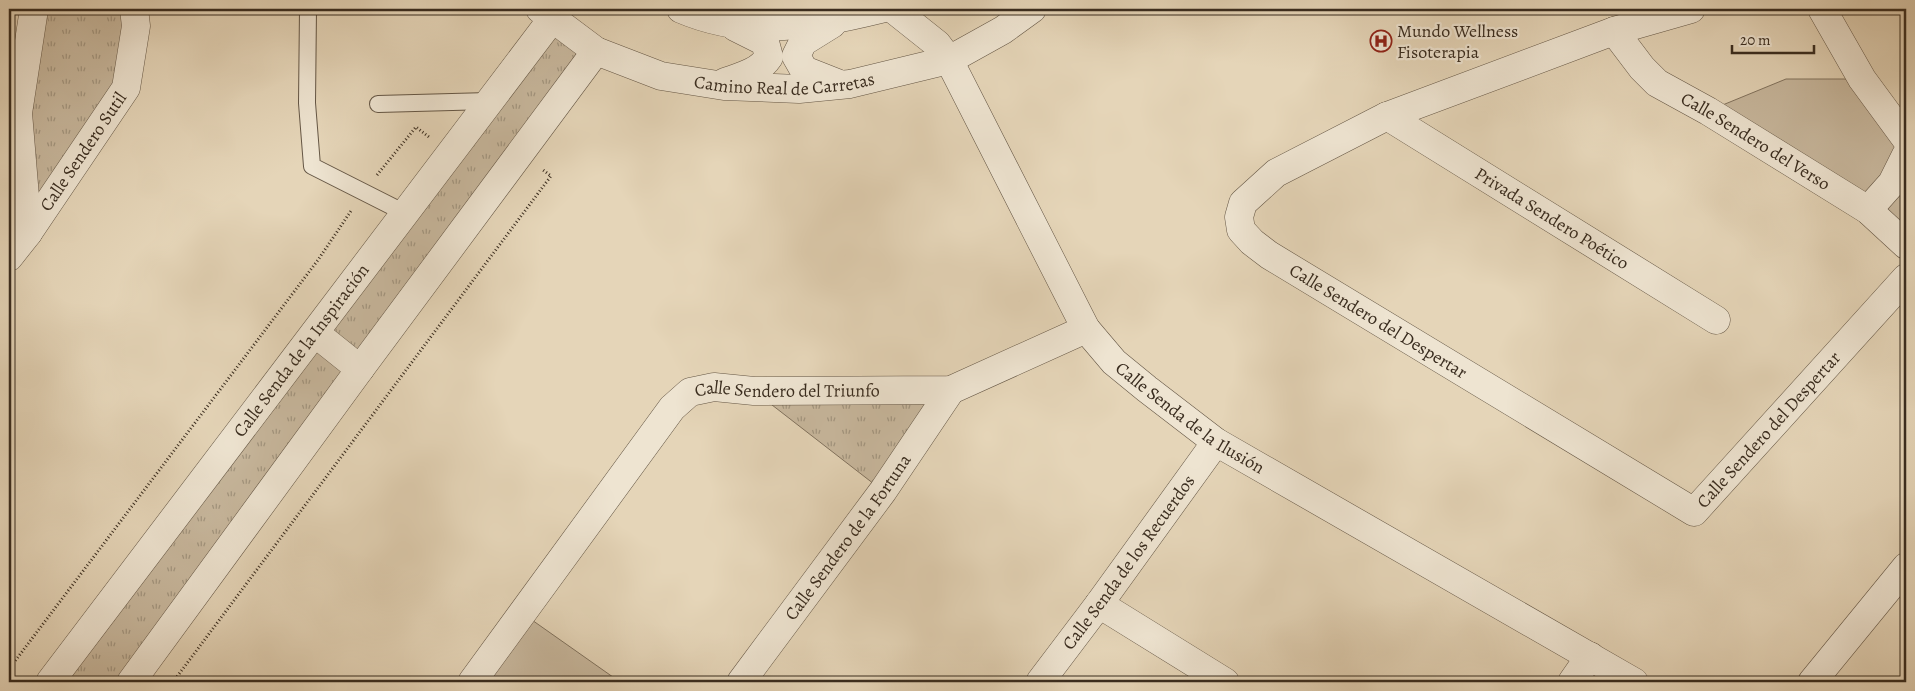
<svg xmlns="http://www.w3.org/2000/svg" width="1915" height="691" viewBox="0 0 1915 691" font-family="Alegreya,serif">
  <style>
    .grass { fill: url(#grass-tufts); stroke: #80725e }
    .green { fill: #c8b89e; stroke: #80725e }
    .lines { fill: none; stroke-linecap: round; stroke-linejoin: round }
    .service-casing { stroke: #645645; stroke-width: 18 }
    .minor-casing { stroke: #645645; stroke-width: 29 }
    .tertiary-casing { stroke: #645645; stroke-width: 29 }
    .path { stroke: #392c1f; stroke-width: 3; stroke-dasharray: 1 2.5; stroke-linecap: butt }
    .service { stroke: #eee4d1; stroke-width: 16 }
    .minor { stroke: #eee4d1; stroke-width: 28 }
    .tertiary { stroke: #eee4d1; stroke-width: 28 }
    .labels { text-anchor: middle; stroke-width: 4.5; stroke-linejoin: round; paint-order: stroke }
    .poi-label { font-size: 18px; fill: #392c1f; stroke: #eee4d1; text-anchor: start }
    .street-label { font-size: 18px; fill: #392c1f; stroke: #eee4d1 }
  </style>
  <defs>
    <pattern id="grass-tufts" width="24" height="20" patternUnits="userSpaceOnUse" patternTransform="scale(1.25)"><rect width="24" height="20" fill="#c8b89e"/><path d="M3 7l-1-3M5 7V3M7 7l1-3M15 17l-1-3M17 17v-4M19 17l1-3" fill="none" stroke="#a39680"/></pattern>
  </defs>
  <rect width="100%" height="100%" fill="#e5d5b8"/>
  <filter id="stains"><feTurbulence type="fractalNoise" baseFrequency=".004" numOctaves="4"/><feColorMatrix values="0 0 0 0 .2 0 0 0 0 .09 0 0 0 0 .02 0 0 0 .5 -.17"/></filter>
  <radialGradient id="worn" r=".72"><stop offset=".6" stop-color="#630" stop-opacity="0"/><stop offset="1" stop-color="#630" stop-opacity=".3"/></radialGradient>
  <path class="grass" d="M34,9H134L126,88L28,233Z
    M552,19L596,51L131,682H50Z
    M951,390L883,491L754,391Z"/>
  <path class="green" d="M1786,79H1862L1906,139V245L1708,111Z
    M522,613L620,682H490L478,674Z"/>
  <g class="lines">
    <g class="service-casing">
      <path id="service" d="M308,9L307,103L312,166L405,213
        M378,104L489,101"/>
    </g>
    <g class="minor-casing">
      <g id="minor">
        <path id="s1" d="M893,9L937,44L949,60L1086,329L1114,362L1147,389L1216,442L1634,682"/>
        <path id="s2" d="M1691,9L1614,31L1387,116L1276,173L1243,203L1239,217L1241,230L1252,242L1269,255L1694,512L1906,278"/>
        <path d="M1822,9L1862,79L1906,139"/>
        <path id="s3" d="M1614,31L1642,68L1657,83L1708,111L1868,210L1906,245"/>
        <path id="s4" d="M1387,116L1716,320"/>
        <path d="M1868,210L1892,183L1906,155"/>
        <path d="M28,233L18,113L34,9"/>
        <path id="s5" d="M9,257L28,233L126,88L136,26L134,9"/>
        <path d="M315,333L360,369"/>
        <path d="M1099,604L1225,682"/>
        <path id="s6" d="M50,682L552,19"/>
        <path d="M131,682L360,369L596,51"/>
        <path id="s7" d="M472,682L672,408L690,392L714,387L754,391L951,390L1086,329"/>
        <path id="s8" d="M741,682L883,491L951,390"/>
        <path id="s9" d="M1040,682L1099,604L1216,442"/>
        <path d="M1572,682L1590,656"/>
        <path d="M1812,682L1906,567"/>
      </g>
    </g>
    <g class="tertiary-casing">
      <g id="tertiary">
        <path id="s10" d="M540,9L596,51L661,76L724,86L799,89L850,84L949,60L1003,30L1032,9"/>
        <path d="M681,9C749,38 812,26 881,9"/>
        <path d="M832,24L803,42L796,56L804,70L837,83"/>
        <path d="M725,82C742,76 759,72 769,57L765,42L735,27"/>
      </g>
    </g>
    <path class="path" d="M377,175L416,127L429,137
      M9,669L318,260L351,211
      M167,678L173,682L551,176L543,170"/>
    <use href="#service" class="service"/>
    <use href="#minor" class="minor"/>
    <use href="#tertiary" class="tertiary"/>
  </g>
  <defs>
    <g id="hospital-ring" transform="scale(1.125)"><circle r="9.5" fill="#eee4d1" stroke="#8f2418" stroke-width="1.5"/><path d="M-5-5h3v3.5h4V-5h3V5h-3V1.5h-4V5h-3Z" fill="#8f2418"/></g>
  </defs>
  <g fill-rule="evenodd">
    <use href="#hospital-ring" x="1381" y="41"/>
  </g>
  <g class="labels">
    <g class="poi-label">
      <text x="1397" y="37">Mundo Wellness<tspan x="1397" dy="21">Fisoterapia</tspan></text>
    </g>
    <g class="street-label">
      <text dy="6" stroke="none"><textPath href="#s10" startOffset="264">Camino Real de Carretas</textPath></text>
      <text dy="6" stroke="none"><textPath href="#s3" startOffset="182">Calle Sendero del Verso</textPath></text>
      <text dy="6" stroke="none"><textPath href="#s5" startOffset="129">Calle Sendero Sutil</textPath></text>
      <text dy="6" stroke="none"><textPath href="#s4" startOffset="194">Privada Sendero Poético</textPath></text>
      <text dy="6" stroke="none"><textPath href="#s2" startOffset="685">Calle Sendero del Despertar</textPath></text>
      <text dy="6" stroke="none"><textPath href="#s6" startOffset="416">Calle Senda de la Inspiración</textPath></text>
      <text dy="6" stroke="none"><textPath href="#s7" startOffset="461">Calle Sendero del Triunfo</textPath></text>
      <text dy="6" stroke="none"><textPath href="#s1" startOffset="516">Calle Senda de la Ilusión</textPath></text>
      <text dy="6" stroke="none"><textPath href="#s2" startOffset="1165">Calle Sendero del Despertar</textPath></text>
      <text dy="6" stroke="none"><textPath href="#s8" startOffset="180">Calle Sendero de la Fortuna</textPath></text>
      <text dy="6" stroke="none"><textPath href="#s9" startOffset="149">Calle Senda de los Recuerdos</textPath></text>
    </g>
  </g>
  <rect width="1915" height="691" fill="none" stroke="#e5d5b8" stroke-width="30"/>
  <rect x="10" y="10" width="1895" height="671" fill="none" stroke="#392c1f" stroke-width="2.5"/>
  <rect x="15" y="15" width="1885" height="661" fill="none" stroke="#392c1f"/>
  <path d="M1732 45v8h82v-8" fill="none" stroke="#392c1f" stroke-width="2.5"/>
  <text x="1740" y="45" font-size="15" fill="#392c1f" stroke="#eee4d1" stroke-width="4" paint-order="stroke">20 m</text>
  <rect width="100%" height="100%" filter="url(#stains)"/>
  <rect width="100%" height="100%" fill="url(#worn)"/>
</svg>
